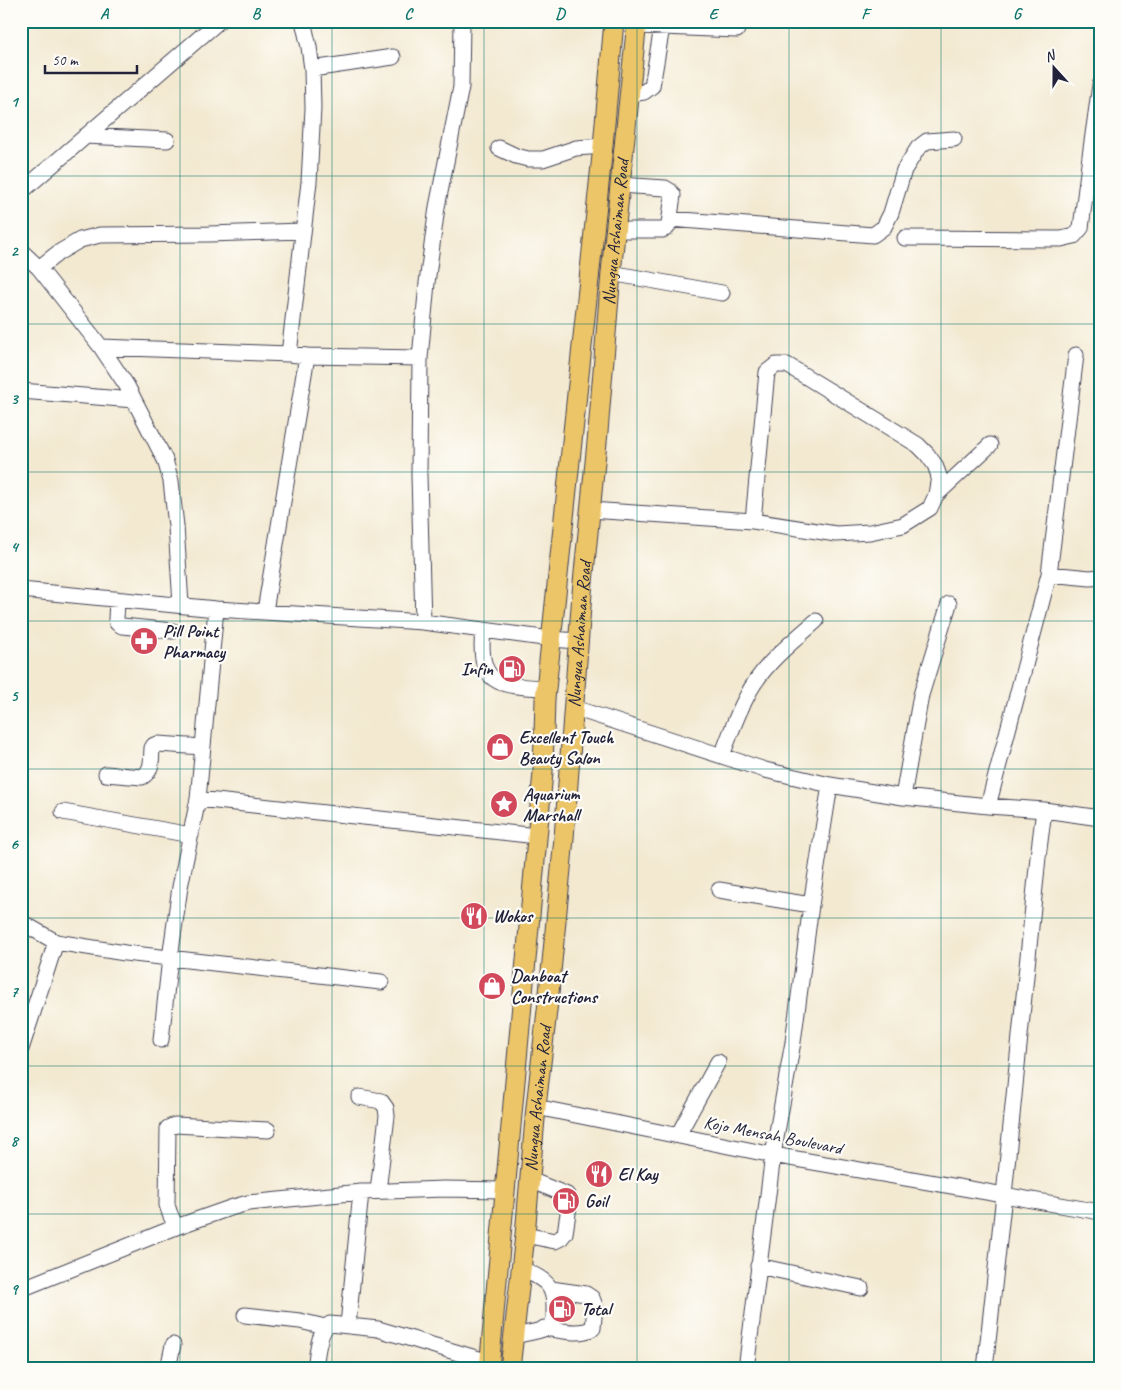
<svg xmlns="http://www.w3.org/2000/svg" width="1121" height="1390" viewBox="0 0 1121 1390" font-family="Caveat,sans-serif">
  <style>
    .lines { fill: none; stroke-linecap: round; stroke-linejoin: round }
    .minor-casing { stroke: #414052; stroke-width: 17 }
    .major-casing { stroke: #414052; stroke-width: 21 }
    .minor { stroke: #fff; stroke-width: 15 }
    .major { stroke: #edc569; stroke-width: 19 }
    .grid { fill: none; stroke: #0f766e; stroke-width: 1; stroke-opacity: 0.55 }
    .labels { text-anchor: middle; stroke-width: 4.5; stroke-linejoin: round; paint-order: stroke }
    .street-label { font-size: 18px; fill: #22223b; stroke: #fdfcf7 }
    .poi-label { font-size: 18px; font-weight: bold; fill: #22223b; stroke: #fdfcf7; text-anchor: start }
    .neatline { fill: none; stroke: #0f766e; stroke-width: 2 }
    .grid-label { font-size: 16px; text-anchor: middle; font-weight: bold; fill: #0f766e }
  </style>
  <rect width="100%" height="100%" fill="#fdfcf7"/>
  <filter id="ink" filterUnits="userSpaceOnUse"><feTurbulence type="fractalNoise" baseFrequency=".02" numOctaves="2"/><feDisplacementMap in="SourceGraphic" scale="10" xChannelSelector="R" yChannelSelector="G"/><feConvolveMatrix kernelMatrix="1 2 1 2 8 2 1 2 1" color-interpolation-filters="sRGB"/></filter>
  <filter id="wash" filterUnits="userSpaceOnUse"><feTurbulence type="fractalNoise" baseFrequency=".0096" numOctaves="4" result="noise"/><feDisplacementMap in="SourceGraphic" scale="20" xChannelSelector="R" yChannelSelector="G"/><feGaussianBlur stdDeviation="1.12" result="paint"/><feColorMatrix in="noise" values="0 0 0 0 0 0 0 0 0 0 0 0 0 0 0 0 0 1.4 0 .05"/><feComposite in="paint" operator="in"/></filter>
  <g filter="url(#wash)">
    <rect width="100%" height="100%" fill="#f3e9d1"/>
  </g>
  <g filter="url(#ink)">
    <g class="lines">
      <g class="minor-casing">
        <path id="minor" d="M637,26L737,30
          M312,69L393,57
          M1100,85L1090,156L1100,157
          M630,94L644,92L652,86L662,27
          M85,136L167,140
          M499,148L516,156L528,159H543L576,148L603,146
          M21,192L219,21
          M670,219L873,235L884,227L891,213L904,170L918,148L927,141L954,139
          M616,230H662L667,228L669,224L673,195L670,191L665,188L620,185
          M905,238L1061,239L1074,236L1081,228L1090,156
          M21,251L39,268L101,347L127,386L165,460L171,481L176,526L181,605
          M39,268L58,253L80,240L100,235L209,234L303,231
          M611,273L722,293
          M101,347L289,354L307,356L420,358
          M289,354L309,182L313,108L312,69L309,47L303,21
          M21,391L134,400
          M936,495L990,445
          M590,510L753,521L836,534L870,532L903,525L930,508L936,495L939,476L935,465L927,454L918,445L787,365H776L767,372L753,521
          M1049,574L1090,578L1100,577
          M21,590L216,609L423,622L551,639L578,641
          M117,599L116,619L117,623L122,626L173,631
          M265,611L307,356
          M423,622L419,475L420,358L427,283L437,207L461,87L462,21
          M483,630C477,686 499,686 546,688
          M574,708L765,770L830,785L903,797L988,806L1044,810L1100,818
          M722,755C730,736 736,716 746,698C761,666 790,644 816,621
          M106,774L142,777C153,771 151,760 152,748L154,745L158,744L203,747
          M903,797L921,695L949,604
          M198,799L537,836
          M988,806L1049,574L1076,355
          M63,812L191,835
          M719,890L811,905
          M21,922L56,942L125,953L381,982
          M161,1040L170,958L180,887L198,799L216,609
          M21,1049L56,942
          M359,1097L381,1101L386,1108L387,1116L378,1191
          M536,1107L773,1155L1004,1195L1038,857L1044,810
          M678,1135L718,1062
          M176,1227L170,1214L167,1205L168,1128L175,1125L268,1130
          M525,1235L555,1241L561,1238L565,1233L570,1200L567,1195L530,1180
          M758,1266L861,1288
          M21,1289L176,1227L230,1208L248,1203L361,1192L444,1189L504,1190
          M245,1315L300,1321L325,1327
          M348,1325L361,1192
          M544,1328C560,1330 579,1336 593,1328L595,1306L592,1298L586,1294L551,1289
          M513,1336C522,1334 545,1331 551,1325C555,1321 554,1315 554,1310C555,1282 543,1280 521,1268
          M168,1369L173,1345
          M315,1369C317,1356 318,1330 330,1324L378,1329L489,1362
          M746,1369L773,1155L793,1042L811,905L830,785
          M985,1369L1004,1195L1100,1212"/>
      </g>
      <g class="major-casing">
        <g id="major">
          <path d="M489,1369L543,772L545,699L603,146L614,21"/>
          <path id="s1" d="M510,1369L525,1235L536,1107L549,993L564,838L582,593L598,432L611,273L637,21"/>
        </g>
      </g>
      <use href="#minor" class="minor"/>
      <use href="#major" class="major"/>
    </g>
  </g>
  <path class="grid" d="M180,21V1369M332,21V1369M484,21V1369M637,21V1369M789,21V1369M941,21V1369M21,176H1100M21,324H1100M21,472H1100M21,621H1100M21,769H1100M21,918H1100M21,1066H1100M21,1214H1100"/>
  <defs>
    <g id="pharmacy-disc" transform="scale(1.4375)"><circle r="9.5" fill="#d1495b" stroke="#fdfcf7"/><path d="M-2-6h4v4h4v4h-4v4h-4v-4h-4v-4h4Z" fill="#fff"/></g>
    <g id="fuel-disc" transform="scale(1.4375)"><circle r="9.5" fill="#d1495b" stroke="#fdfcf7"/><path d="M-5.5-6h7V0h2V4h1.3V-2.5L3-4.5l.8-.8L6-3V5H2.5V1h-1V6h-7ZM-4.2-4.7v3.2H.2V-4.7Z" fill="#fff"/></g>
    <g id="shop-disc" transform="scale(1.4375)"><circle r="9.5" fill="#d1495b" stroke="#fdfcf7"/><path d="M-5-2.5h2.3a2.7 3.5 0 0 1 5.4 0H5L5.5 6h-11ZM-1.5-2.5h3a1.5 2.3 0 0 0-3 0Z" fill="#fff"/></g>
    <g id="sight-disc" transform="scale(1.4375)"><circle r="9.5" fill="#d1495b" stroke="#fdfcf7"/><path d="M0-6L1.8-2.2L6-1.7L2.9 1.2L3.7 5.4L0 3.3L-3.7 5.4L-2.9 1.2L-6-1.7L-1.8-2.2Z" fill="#fff"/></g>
    <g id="restaurant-disc" transform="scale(1.4375)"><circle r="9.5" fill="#d1495b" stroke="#fdfcf7"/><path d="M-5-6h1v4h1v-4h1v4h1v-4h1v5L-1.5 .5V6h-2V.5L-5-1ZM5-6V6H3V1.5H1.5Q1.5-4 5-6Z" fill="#fff"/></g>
  </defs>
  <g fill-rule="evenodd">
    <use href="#pharmacy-disc" x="144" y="641"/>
    <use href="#fuel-disc" x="512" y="669"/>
    <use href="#shop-disc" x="500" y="747"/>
    <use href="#sight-disc" x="504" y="804"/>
    <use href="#restaurant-disc" x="474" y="916"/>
    <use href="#shop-disc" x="492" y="986"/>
    <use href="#restaurant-disc" x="599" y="1174"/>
    <use href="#fuel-disc" x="566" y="1201"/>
    <use href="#fuel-disc" x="562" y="1309"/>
  </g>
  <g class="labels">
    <g class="street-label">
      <text dy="6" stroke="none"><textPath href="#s1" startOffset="1142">Nungua Ashaiman Road</textPath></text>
      <text dy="6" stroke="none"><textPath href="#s1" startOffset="738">Nungua Ashaiman Road</textPath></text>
      <text dy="6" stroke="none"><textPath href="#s1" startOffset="272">Nungua Ashaiman Road</textPath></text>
      <text transform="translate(773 1135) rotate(11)" y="6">Kojo Mensah Boulevard</text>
    </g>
    <g class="poi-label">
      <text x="163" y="637">Pill Point<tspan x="163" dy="21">Pharmacy</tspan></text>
      <text x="493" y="675" text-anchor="end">Infin</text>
      <text x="519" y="743">Excellent Touch<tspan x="519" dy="21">Beauty Salon</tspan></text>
      <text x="523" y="800">Aquarium<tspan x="523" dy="21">Marshall</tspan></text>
      <text x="493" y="922">Wokos</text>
      <text x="511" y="982">Danboat<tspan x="511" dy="21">Constructions</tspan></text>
      <text x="618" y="1180">El Kay</text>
      <text x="585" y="1207">Goil</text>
      <text x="581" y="1315">Total</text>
    </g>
  </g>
  <rect width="1121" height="1390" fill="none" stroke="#fdfcf7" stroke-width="55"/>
  <g transform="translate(1054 68) rotate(339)" stroke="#fdfcf7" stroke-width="4" paint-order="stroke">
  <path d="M0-4L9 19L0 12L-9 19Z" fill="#22223b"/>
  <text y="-8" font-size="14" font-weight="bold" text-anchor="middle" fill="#22223b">N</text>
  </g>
  <path d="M45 65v8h92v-8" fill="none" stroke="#22223b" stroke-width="2.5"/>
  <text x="52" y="65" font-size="15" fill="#22223b" stroke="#fdfcf7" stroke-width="4" paint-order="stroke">50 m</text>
  <rect x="28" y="28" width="1066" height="1334" class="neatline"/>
  <g class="grid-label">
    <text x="104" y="19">A</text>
    <text x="256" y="19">B</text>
    <text x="408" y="19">C</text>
    <text x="560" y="19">D</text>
    <text x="713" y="19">E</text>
    <text x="865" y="19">F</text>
    <text x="1017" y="19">G</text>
    <text x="14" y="107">1</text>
    <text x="14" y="256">2</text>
    <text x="14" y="404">3</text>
    <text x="14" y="552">4</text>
    <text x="14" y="701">5</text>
    <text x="14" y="849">6</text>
    <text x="14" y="997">7</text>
    <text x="14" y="1146">8</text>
    <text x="14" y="1294">9</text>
  </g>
</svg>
